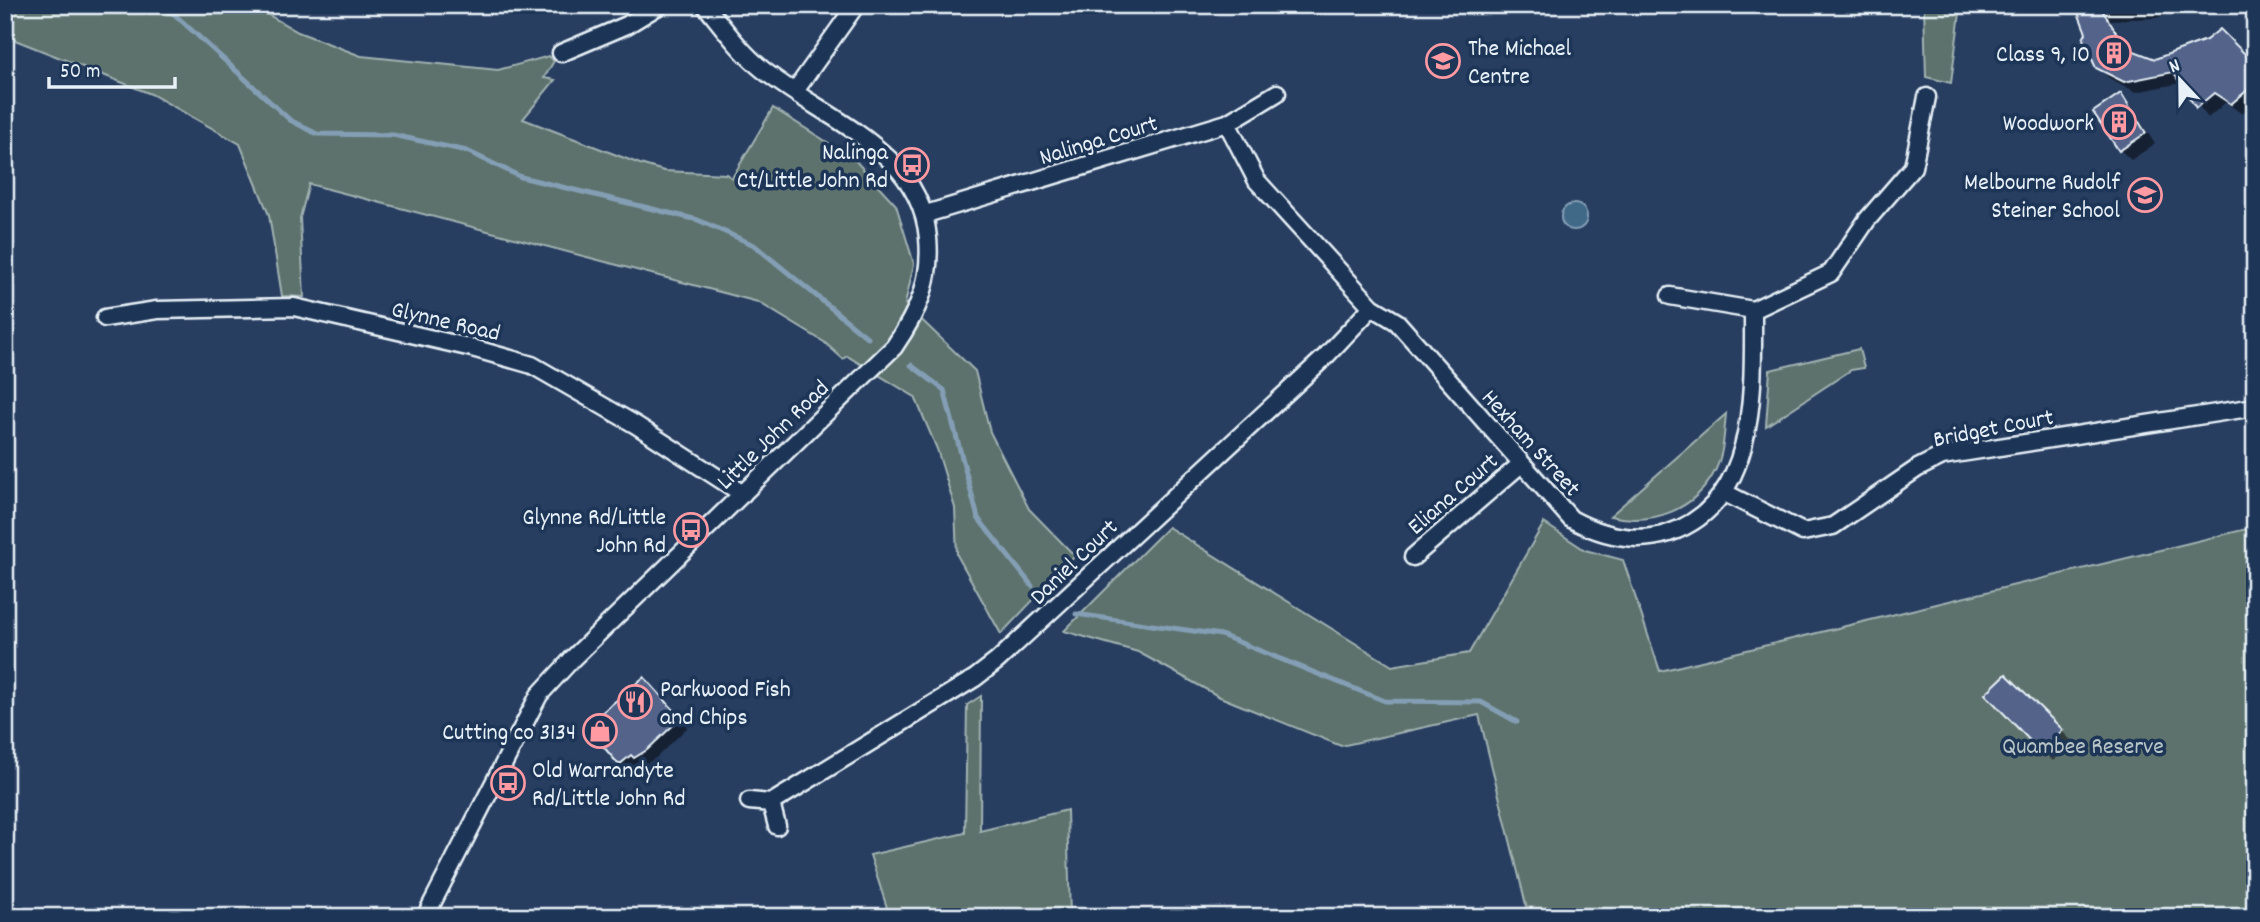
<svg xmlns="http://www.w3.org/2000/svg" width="2260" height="922" viewBox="0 0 2260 922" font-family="Dekko,sans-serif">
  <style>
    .green { fill: #5d726d; stroke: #a2b2b2; stroke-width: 2 }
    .water { fill: #416988; stroke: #849fb5; stroke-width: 2 }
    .shadow { fill: #0007 }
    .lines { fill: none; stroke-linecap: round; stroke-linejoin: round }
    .stream { stroke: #849fb5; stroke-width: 5 }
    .building { fill: #52638a; stroke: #e8f1f8; stroke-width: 2 }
    .street-casing { stroke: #e8f1f8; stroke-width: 21 }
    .street { stroke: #1d3557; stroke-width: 16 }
    .labels { text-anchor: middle; stroke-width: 7; stroke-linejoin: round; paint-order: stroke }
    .poi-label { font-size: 24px; fill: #e8f1f8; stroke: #1d3557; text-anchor: end }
    .street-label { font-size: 24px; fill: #e8f1f8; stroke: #1d3557 }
    .park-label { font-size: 24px; fill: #b7c5c7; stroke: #1d3557 }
  </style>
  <rect width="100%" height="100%" fill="#283e61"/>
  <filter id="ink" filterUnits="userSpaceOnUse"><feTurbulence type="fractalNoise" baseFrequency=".0143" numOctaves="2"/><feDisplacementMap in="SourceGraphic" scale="14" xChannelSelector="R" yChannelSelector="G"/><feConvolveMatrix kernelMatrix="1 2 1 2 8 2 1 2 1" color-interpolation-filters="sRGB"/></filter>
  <g filter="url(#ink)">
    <path class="green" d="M5,5H258L257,8L298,32L361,56L498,70L549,56L554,61L544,78L555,80L523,119L640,164L664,171L726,174L732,178L773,108L854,159L896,205L914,264L905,304L975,371L990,432L1029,509L1075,556L1001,634L957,555L955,508L937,449L915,397L847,356L843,359L824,342L758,302L309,184L300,218L304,297L282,296L269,215L240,144L151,94L5,36Z
      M1924,5H1961L1951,83L1926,77Z
      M1859,349L1864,368L1851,370L1766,426L1770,370Z
      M1726,414C1724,433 1724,452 1716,469C1696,510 1653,526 1610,516Z
      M1544,523L1585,550L1623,560L1660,671L2255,527V917H1529L1479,715L1341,746L1220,697L1138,652L1064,631L1168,527L1392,666L1469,653Z
      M981,696L980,831L1067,810L1070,917H890L870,855L965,833L967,705Z"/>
    <path class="water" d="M1561 217a13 13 0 1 1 26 0a13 13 0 1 1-26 0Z"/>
    <path class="shadow" d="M2079,5H2188L2189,8L2156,18L2110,20L2131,52L2155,61L2207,42L2220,31L2255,66V103L2242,114L2226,102L2208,118L2181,83L2136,92L2109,78L2098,67Z
      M2120,95L2131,106L2155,144L2131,160L2120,150Z
      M2006,677L2073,742L2053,761L1987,694Z
      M652,687L688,727L656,758L644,765L641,762L628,773L589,727Z"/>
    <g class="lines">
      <path class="stream" d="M152,5L174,14L290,120L317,134L393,135L467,151L521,177L698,220L754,245L868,338
        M911,365L944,390L978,518L1032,586
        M1076,614L1221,635L1385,701L1481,702L1517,722"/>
    </g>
    <path class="building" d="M2075,5H2099L2126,48L2155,59L2206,40L2220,29L2255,64L2250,88L2231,104L2214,93L2196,108L2173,72L2124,82L2096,68L2083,39L2086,33Z
      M2121,93L2146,133L2119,151L2093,112Z
      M2006,674L2063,730L2041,752L1985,694Z
      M644,677L681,718L647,750L634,758L631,755L619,765L586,726Z"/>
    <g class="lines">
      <g class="street-casing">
        <path id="street" d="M561,53L627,25L660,5
          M795,91L856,5
          M1227,123L1257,181L1372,307L1397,322L1571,519C1601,535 1635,544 1669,533C1759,503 1753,388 1753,310
          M926,214L1227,123L1277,93
          M1670,296L1753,310L1831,273L1867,220L1913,167L1927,97
          M105,318L157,310L294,307L472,348L532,365L636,425L743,494
          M1725,493L1803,532L1833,526L1918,468L1942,456L2255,407
          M1413,557L1521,464
          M749,801L771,803L975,678L997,661L1325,357L1372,307
          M771,803L777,826
          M425,917L539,695L573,658L894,347C918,312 932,281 928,238C920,148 823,119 762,69C740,51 723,27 705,5"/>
      </g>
      <use href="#street" class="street"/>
    </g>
  </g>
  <defs>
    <g id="building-ring" transform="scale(1.75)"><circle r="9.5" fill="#1d3557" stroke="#ff9aa2" stroke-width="1.5"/><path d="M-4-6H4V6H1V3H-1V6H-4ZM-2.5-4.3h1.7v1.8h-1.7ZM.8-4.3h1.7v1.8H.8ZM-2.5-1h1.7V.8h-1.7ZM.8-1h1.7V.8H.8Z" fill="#ff9aa2"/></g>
    <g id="university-ring" transform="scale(1.75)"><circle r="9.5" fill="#1d3557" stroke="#ff9aa2" stroke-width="1.5"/><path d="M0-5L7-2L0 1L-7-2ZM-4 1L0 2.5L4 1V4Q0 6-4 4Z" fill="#ff9aa2"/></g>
    <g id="bus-ring" transform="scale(1.75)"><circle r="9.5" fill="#1d3557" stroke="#ff9aa2" stroke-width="1.5"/><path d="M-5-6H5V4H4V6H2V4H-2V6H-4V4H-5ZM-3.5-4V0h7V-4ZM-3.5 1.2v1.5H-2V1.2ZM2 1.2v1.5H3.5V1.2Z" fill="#ff9aa2"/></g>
    <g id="school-ring" transform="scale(1.75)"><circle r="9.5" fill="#1d3557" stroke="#ff9aa2" stroke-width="1.5"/><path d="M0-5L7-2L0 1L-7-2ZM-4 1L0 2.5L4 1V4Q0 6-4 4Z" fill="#ff9aa2"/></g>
    <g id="restaurant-ring" transform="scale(1.75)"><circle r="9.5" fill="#1d3557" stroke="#ff9aa2" stroke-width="1.5"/><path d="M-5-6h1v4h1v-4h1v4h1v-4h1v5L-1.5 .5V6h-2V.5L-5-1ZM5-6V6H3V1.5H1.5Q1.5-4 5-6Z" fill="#ff9aa2"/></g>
    <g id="shop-ring" transform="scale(1.75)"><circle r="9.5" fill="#1d3557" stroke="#ff9aa2" stroke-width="1.5"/><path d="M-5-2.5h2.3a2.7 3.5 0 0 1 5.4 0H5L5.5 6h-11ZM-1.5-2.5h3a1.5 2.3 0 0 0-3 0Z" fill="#ff9aa2"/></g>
  </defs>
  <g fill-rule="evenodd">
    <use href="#building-ring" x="2114" y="53"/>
    <use href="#university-ring" x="1443" y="61"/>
    <use href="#building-ring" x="2119" y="122"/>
    <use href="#bus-ring" x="912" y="165"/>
    <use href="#school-ring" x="2145" y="195"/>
    <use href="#bus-ring" x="691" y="530"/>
    <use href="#restaurant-ring" x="635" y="702"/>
    <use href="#shop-ring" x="600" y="731"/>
    <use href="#bus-ring" x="508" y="783"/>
  </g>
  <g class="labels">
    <g class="poi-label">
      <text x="1468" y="55" text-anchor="start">The Michael<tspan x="1468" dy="28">Centre</tspan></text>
      <text x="2090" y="61">Class 9, 10</text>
      <text x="2094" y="130">Woodwork</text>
      <text x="888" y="159">Nalinga<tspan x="888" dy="28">Ct/Little John Rd</tspan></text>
      <text x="2120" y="189">Melbourne Rudolf<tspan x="2120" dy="28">Steiner School</tspan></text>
      <text x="666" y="524">Glynne Rd/Little<tspan x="666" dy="28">John Rd</tspan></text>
      <text x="660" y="696" text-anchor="start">Parkwood Fish<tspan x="660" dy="28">and Chips</tspan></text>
      <text x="576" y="739">Cutting co 3134</text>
      <text x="532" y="777" text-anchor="start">Old Warrandyte<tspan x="532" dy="28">Rd/Little John Rd</tspan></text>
    </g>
    <g class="street-label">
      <text transform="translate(1098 139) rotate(-17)" y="8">Nalinga Court</text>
      <text transform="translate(446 320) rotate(13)" y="8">Glynne Road</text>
      <text transform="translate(1993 427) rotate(-11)" y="8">Bridget Court</text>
      <text transform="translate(772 434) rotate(-44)" y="8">Little John Road</text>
      <text transform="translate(1532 442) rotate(48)" y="8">Hexham Street</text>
      <text transform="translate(1452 493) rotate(-41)" y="8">Eliana Court</text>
      <text transform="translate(1073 561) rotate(-44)" y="8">Daniel Court</text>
    </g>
    <g class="park-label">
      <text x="2083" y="753">Quambee Reserve</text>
    </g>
  </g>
  <rect width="2260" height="922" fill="none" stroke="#1d3557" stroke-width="28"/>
  <rect x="14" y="14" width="2232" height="894" fill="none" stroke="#e8f1f8" stroke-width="2.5" filter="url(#ink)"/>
  <g transform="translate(2180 80) rotate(338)" stroke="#1d3557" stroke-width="5" paint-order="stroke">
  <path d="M0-5L12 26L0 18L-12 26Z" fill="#e8f1f8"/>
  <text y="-10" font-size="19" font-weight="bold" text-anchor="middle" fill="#e8f1f8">N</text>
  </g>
  <path d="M49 77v10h126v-10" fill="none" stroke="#e8f1f8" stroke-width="3.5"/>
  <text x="60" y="77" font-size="21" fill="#e8f1f8" stroke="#1d3557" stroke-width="5" paint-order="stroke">50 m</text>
</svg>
